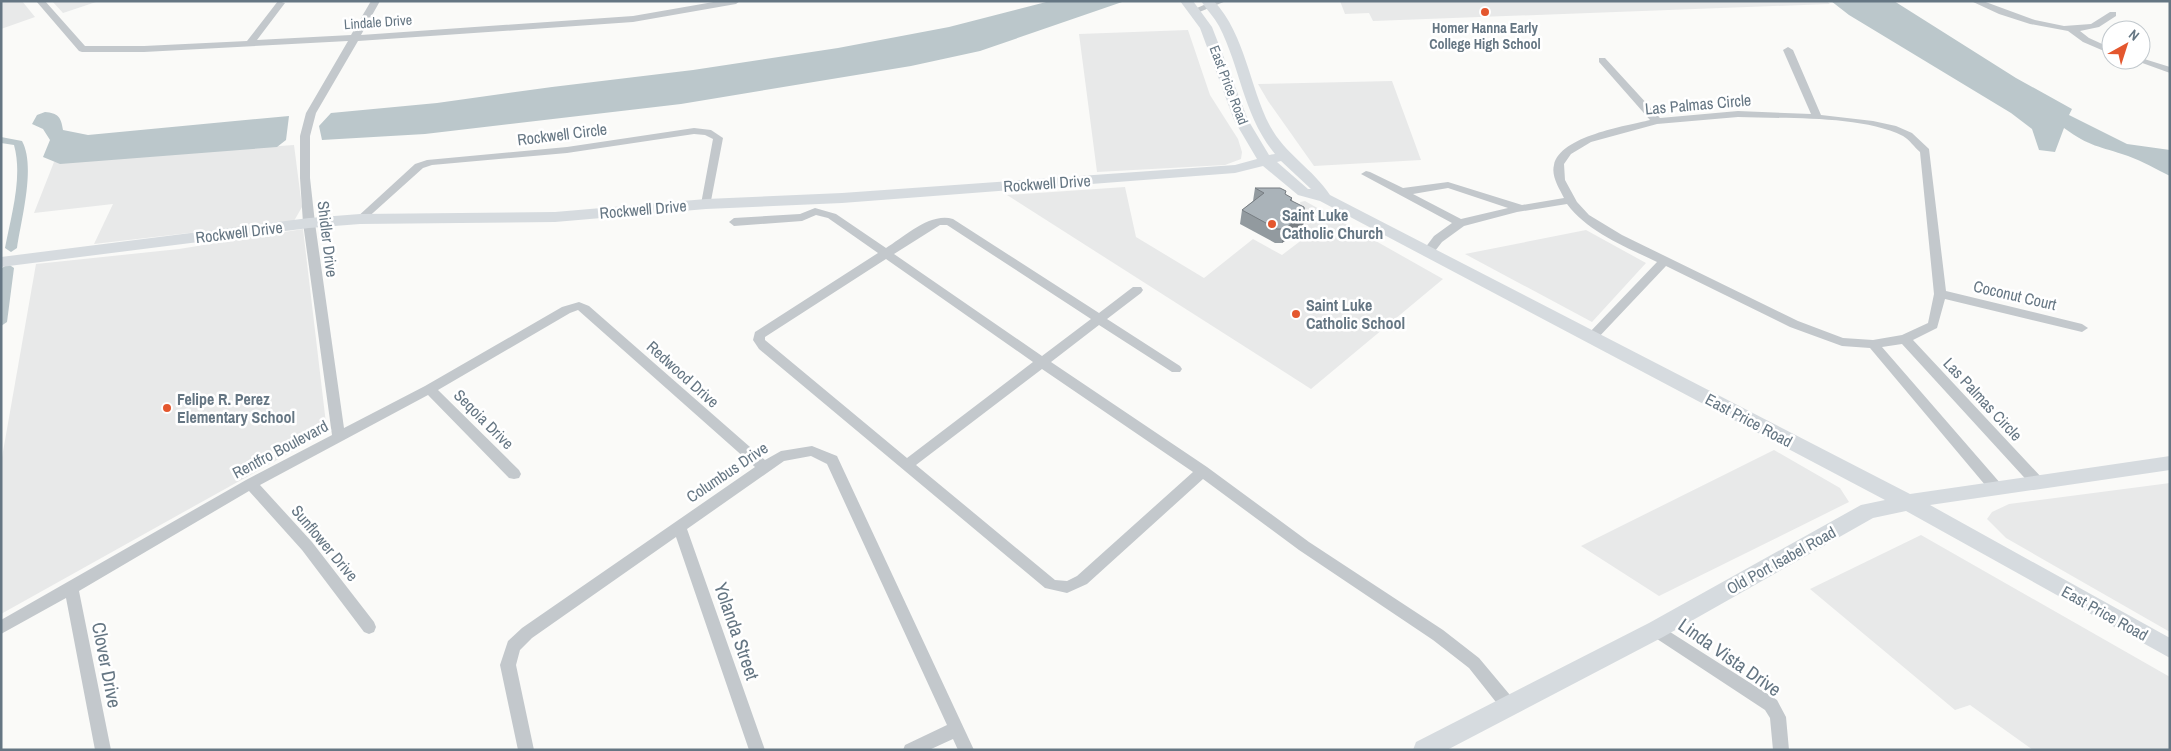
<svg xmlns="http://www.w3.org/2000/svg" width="2171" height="751" viewBox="0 0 2171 751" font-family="'Archivo Narrow',sans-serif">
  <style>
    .built { fill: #e8e9e9 }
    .water { fill: #bbc7cb }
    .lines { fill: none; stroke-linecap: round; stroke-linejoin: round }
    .canal { fill: #bbc7cb; fill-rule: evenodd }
    .street { fill: #c3c8cc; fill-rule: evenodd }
    .secondary { fill: #d6dbdf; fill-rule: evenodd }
    .wall { fill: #929a9f }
    .shaded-wall { fill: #777d82 }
    .building { fill: #aab3b9; stroke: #777d82 }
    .poi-dot { fill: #e4572e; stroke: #fff; stroke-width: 2 }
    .labels { text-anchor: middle; stroke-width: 5; stroke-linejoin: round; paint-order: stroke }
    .far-street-label { font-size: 14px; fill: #657683; stroke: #fff }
    .far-poi-label { font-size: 14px; font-weight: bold; fill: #657683; stroke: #fff }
    .street-label { font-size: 16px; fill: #657683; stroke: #fff }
    .poi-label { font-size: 16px; font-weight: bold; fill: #657683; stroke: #fff; text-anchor: start }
    .near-street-label { font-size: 19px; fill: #657683; stroke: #fff }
  </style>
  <rect width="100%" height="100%" fill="#fafaf8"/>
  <path class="built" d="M1,1H22L35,17L1,29Z
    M52,1H99L63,13Z
    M1340,1H1827L1830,4L1373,21L1369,13L1345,14Z
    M1188,30L1210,95L1238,139L1242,152L1241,159L1225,165L1097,172L1079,34Z
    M1392,81L1421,160L1314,166L1268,101L1258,84Z
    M294,145L302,207L294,221L94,244L113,204L34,213L54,162Z
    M1125,187L1136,237L1204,278L1253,239L1282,255L1307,236L1300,202L1305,201L1443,279L1311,389L1007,195Z
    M303,229L327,432L1,614V463L36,264L179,249Z
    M1586,230L1646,263L1592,322L1465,254Z
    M1774,450L1840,488L1849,502L1659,596L1581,546Z
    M2170,483V632L2006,538L1987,519L1992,512L2009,504Z
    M1921,535L2170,677V750H2033L1970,705L1955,710L1810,589Z"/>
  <path class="water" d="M1050,1H1125L980,51L911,66L681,104L425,134L322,140L319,126L331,113L437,103L552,87L693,70L838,48L949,27Z
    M1831,1H1894L2016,78L2072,109L2069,115L2127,144L2170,150V176C2156,169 2142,161 2128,156C2099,146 2090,147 2064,128L2055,152L2039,150L2032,129L2011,113L1849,15Z
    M45,112C58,113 61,117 63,130L88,135L289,116L286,140L277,147L60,164L43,157L50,140L43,129L32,124L37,115Z"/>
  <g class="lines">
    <path class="canal" d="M1,137L22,141C36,166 21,220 17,248L11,252L5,248C11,216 23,177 14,145L1,143Z
      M8,264L14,268L7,322L1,326V276L2,268Z"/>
    <path class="street" d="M36,1H45L85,46H144L247,41L278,1L285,3L257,40L351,35L371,1H380L361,35L633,16L719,1H740L736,4L633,22L358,41L316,113L310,136V178L315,223L344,428L425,386L562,307L579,302L589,306L765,460L781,451L812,446L837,456L974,750H958L953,739L929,750H903L905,745L947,725L827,464L811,456L784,461L687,529L765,750H749L676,537L532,638L520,650L516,665L534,750H518L500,665L508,641L522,628L755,467L578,310L570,313L438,390L519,470L521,474L519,478L514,479L509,478L428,395L260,485L312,542L374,622L376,627L374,632L369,634L364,632L302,550L249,491L79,591L111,750H95L66,598L1,634V620L246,480L332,435L303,223L300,178V136L306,113L348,41L144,52H82L79,51Z
      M1213,1H1226L1197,13L1194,14L1190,11Z
      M1971,1H1983L2035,20L2064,26L2091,24L2110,12H2116V16L2099,27L2080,31L2089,38L2111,48V54L2083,42L2068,31L2030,24L1999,14Z
      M1788,47L1793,50L1821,115L1873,121L1896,126L1912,133L1929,149L1946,291L2082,324L2088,328L2082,332L1945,299L1937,328L1913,340L2042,478L2044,482L2042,486L2037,487L2032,486L1902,344L1882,347L2001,484L2003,488L2001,492L1996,493L1991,492L1870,348L1842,346L1790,327L1666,266L1596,340H1588L1586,337L1588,334L1657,262C1626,247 1588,232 1567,204L1517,212L1464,226L1442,242L1432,255H1424L1422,252L1434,236L1452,223L1361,174L1366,171L1370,172L1403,188L1448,182L1522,205L1564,198C1559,188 1551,176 1554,165C1560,136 1626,126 1650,120L1599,62V58H1605L1660,118L1738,111L1811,114L1783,50ZM1738,117C1786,119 1860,115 1903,136C1910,140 1914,147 1920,152L1934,294L1928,323L1902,335L1873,340L1843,338L1798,321L1622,235L1589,215L1577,202L1565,180L1564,164L1571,154L1591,142L1657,124ZM1448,188L1508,208L1461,219L1413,194Z
      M2141,58L2170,67V73L2134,60H2141Z
      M694,128L711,130L723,138L710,206L706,207L701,204L713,139L705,135L694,134L567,153L432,165L423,168L364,221H356L355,219L415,164L427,160L567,147Z
      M815,208L836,214L886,248C904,237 930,212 953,219L1099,313L1133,287H1141L1143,290L1141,293L1107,319L1180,366L1182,369L1180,372H1172L1099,325L1051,362L1207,467L1309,542L1443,630L1479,658L1515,701L1517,706L1515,711L1509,713L1503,711L1469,668L1433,640L1299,550L1203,479L1087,584L1067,593L1045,588L759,349L753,340L755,332L878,253L828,218L816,215L802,221L734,226L729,222L734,218L800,214ZM940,225H947L1091,319L1042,356L894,254ZM886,259L1033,362L907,458L765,340V337ZM1042,369L1193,472L1077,576L1067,581L1055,580L916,465Z
      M1656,623L1777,700L1786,717L1789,750H1773L1770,718L1765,710L1651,635L1648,630L1651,625Z"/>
    <path class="secondary" d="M1180,1H1193L1212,27L1248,120L1269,155L1275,154C1243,115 1241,69 1219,26C1214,17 1207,10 1201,1H1214C1246,36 1249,86 1270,126C1285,154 1313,169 1330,195L1910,494L2170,456V470L1930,505L2170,638V658L1906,511L1873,518L1663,637L1447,750H1413L1416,742L1649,623L1861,505L1885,500L1320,201L1298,195L1263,166L1235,173L842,203L706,209L555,222L360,224L309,228L1,267V257L309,218L360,214L555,212L706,199L842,193L1235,165L1257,159L1234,120L1200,28ZM1277,162L1281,161L1311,189H1308Z"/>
  </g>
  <path class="wall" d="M1255,188L1286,195L1292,198V200L1303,228L1282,243H1275L1240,224L1242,210L1253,201Z"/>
  <path class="shaded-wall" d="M1305,214L1303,228L1282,243L1284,229Z"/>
  <path class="building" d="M1255,188H1280L1286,191L1285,194L1292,198L1290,200L1304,207L1305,214L1284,229H1277L1242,210L1264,193Z"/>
  <g class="poi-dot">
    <circle cx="1485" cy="12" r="5"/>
    <circle cx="1272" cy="224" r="5"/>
    <circle cx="1296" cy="314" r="5"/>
    <circle cx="167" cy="408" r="5"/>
  </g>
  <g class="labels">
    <g class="far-street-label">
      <text transform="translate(378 22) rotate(-4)" y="5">Lindale Drive</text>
      <text transform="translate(1229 85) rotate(69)" y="5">East Price Road</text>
    </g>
    <g class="far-poi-label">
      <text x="1485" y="33">Homer Hanna Early<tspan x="1485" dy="16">College High School</tspan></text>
    </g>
    <g class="street-label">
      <text transform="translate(1698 104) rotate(-5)" y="6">Las Palmas Circle</text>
      <text transform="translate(562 134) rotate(-7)" y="6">Rockwell Circle</text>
      <text transform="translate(1047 183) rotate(-4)" y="6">Rockwell Drive</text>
      <text transform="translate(643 209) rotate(-5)" y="6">Rockwell Drive</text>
      <text transform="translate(239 232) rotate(-7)" y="6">Rockwell Drive</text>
      <text transform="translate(328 239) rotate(83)" y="6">Shidler Drive</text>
      <text transform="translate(2015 295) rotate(13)" y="6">Coconut Court</text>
      <text transform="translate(683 374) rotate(42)" y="6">Redwood Drive</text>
      <text transform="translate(1983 399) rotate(47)" y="6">Las Palmas Circle</text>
      <text transform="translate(484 419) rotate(45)" y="6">Seqoia Drive</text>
      <text transform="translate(1749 420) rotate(28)" y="6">East Price Road</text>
      <text transform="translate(280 449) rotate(-28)" y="6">Rentfro Boulevard</text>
      <text transform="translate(727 472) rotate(-34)" y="6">Columbus Drive</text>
      <text transform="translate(325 543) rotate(50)" y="6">Sunflower Drive</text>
      <text transform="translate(1781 560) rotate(-29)" y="6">Old Port Isabel Road</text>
      <text transform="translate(2105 613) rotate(29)" y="6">East Price Road</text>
    </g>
    <g class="poi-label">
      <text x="1282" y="221">Saint Luke<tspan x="1282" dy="18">Catholic Church</tspan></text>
      <text x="1306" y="311">Saint Luke<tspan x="1306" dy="18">Catholic School</tspan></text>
      <text x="177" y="405">Felipe R. Perez<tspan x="177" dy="18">Elementary School</tspan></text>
    </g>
    <g class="near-street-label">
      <text transform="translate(737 631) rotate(71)" y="7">Yolanda Street</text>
      <text transform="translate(1730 657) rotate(35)" y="7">Linda Vista Drive</text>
      <text transform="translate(107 665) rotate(79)" y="7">Clover Drive</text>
    </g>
  </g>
  <rect width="2171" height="751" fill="none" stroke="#657683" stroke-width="5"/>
  <g transform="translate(2126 45) rotate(39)"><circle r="24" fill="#ffffff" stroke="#c1c8cd"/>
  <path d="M0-4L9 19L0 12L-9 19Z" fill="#e4572e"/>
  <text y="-8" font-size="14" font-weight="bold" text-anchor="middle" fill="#657683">N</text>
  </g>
</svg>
